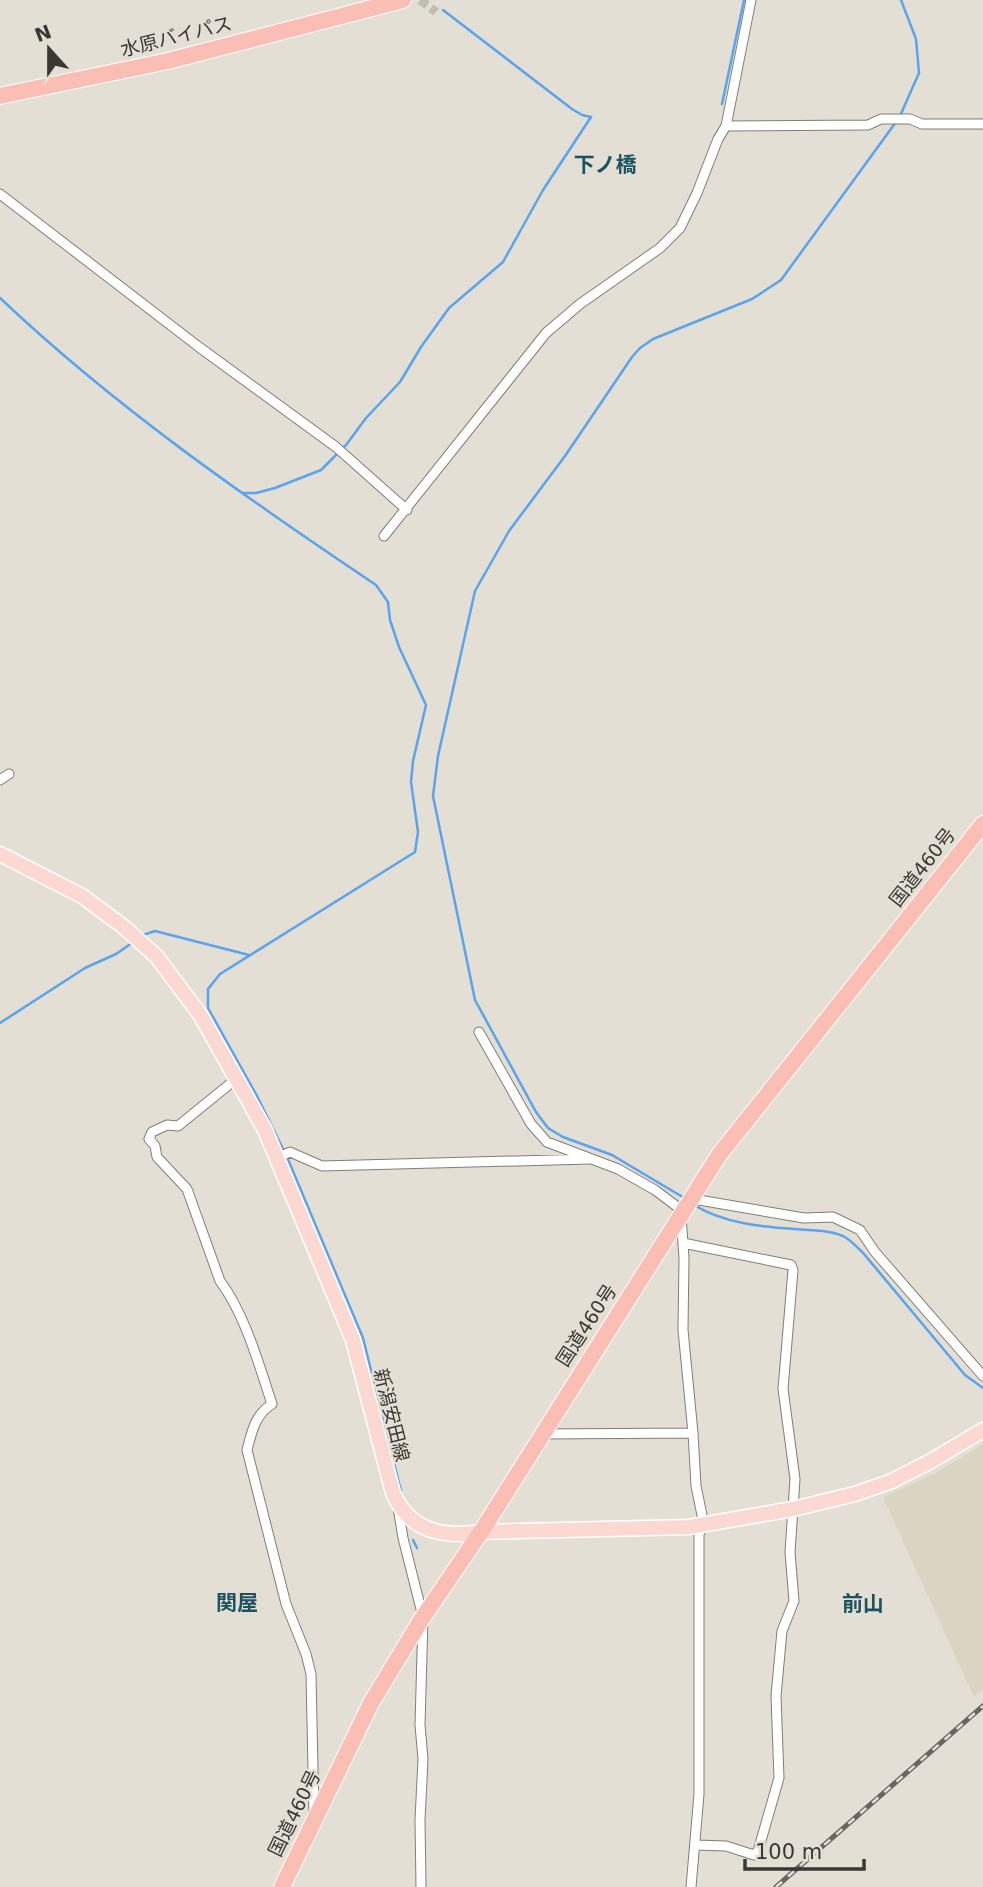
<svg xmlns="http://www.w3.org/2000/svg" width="983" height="1887" viewBox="0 0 983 1887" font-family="'DejaVu Sans','Noto Sans JP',sans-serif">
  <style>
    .built { fill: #dad4c2 }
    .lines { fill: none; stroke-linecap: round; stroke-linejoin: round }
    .stream { stroke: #59a4ec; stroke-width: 2.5 }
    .street-tunnel { stroke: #c1beb4; stroke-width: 9; stroke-dasharray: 9 4.5; stroke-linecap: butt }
    .street-casing { stroke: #817e74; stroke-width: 11 }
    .primary-casing { stroke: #fff; stroke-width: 17 }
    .highway-casing { stroke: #fff; stroke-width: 18 }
    .street { stroke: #fff; stroke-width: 9 }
    .primary { stroke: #fcd8d3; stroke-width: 14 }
    .highway { stroke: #fabeb5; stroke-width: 16 }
    .rail-casing { stroke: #696660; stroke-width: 5 }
    .rail { stroke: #e3dfd4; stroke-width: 2.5; stroke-dasharray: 8; stroke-linecap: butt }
    .labels { text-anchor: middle; stroke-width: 5; stroke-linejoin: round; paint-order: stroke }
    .street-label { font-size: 19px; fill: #3a3834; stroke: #e3dfd4 }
    .neighbourhood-label { font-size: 21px; font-weight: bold; fill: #1c5360; stroke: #e3dfd4 }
  </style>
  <rect width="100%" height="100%" fill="#e3dfd4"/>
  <path class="built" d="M983,1444V1689L974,1697L883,1497L936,1473Z"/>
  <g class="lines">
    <path class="stream" d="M722,104L744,0
      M900,116L919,73L916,39L901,0
      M0,298C115,407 245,497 376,585L388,602L390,620L399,647L426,705L413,761L411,782L418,832L415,852L220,974L208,989V1008L257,1096L284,1151
      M242,493H256L275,488L321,470L346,445L366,418L400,382L421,347L449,308L503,262L543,190L591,117L582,115L572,109L443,10
      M143,935L155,931L249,955
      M0,1023L85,968L116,954L132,943
      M287,1157L363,1338L401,1491
      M686,1199L612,1155L563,1137L548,1128L536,1112L475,1000L433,796L438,756L475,591L509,531L565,456L632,357L640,348L653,339L752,299L781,280L896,122
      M694,1205C723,1223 762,1227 794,1229C810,1230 828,1230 843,1236C851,1240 858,1248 864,1254L965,1375L983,1388
      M413,1540L417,1548"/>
    <path class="street-tunnel" d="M420,0L436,12"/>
    <g class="street-casing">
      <path id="street" d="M726,126L868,125L881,119H910L922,124H983
        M0,194L199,347L336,447L407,510
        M384,536L546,333L580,304L660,248L680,228L697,193L718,139L726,126L751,0
        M0,780L9,774
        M479,1032L531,1124L547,1142L618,1169L655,1190L679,1208L681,1216L684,1258L683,1330L693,1433L696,1486L704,1525L699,1534V1794L691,1887
        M236,1079L178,1126L167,1125L152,1132L149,1139L155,1146L157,1157L187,1189L220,1281C245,1314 259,1365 272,1404C255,1415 252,1431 247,1450L286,1604L306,1654L311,1674L314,1816
        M277,1158L290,1152L322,1166L590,1159
        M693,1199L804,1218L833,1217L860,1230L875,1252L983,1376
        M683,1243L791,1265L793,1270L783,1389L795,1479L790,1552L794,1601L782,1631L776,1696L779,1778L758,1851L754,1855L726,1846L695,1845
        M541,1434L693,1433
        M398,1507L403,1538L423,1617L420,1725L423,1759L420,1820L421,1887"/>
    </g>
    <g class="primary-casing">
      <path id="primary" d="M0,854L82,896L125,928L157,957L201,1016L265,1130L353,1340L393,1493C409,1531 443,1538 481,1532L689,1527L793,1509L855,1494L892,1481L931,1461L983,1430"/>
    </g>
    <g class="highway-casing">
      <path id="highway" d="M0,96L168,61L403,0
        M282,1887L371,1703L423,1617L481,1532L719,1155L983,824"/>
    </g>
    <use href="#street" class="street"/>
    <use href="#primary" class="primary"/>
    <use href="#highway" class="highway"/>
    <g class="rail-casing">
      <path id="rail" d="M776,1887L983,1706"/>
    </g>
    <use href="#rail" class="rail"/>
  </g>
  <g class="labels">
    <g class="street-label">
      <text transform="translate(176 36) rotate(-14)" y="7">水原バイパス</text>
      <text transform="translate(922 867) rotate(-52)" y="7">国道460号</text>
      <text transform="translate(586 1325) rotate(-57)" y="7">国道460号</text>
      <text transform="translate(392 1415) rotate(76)" y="7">新潟安田線</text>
      <text transform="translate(294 1813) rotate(-64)" y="7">国道460号</text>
    </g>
    <g class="neighbourhood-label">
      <text x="605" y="172">下ノ橋</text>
      <text x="237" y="1610">関屋</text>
      <text x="863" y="1611">前山</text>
    </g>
  </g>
  <g transform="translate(49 49) rotate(339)" stroke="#e3dfd4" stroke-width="5" paint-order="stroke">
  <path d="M0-5L12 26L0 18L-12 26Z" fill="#3a3834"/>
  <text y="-10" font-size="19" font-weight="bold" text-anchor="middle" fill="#3a3834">N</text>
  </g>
  <path d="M745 1859v10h119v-10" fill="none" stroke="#3a3834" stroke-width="3.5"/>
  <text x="755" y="1859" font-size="21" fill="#3a3834" stroke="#e3dfd4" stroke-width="5" paint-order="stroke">100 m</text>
</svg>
